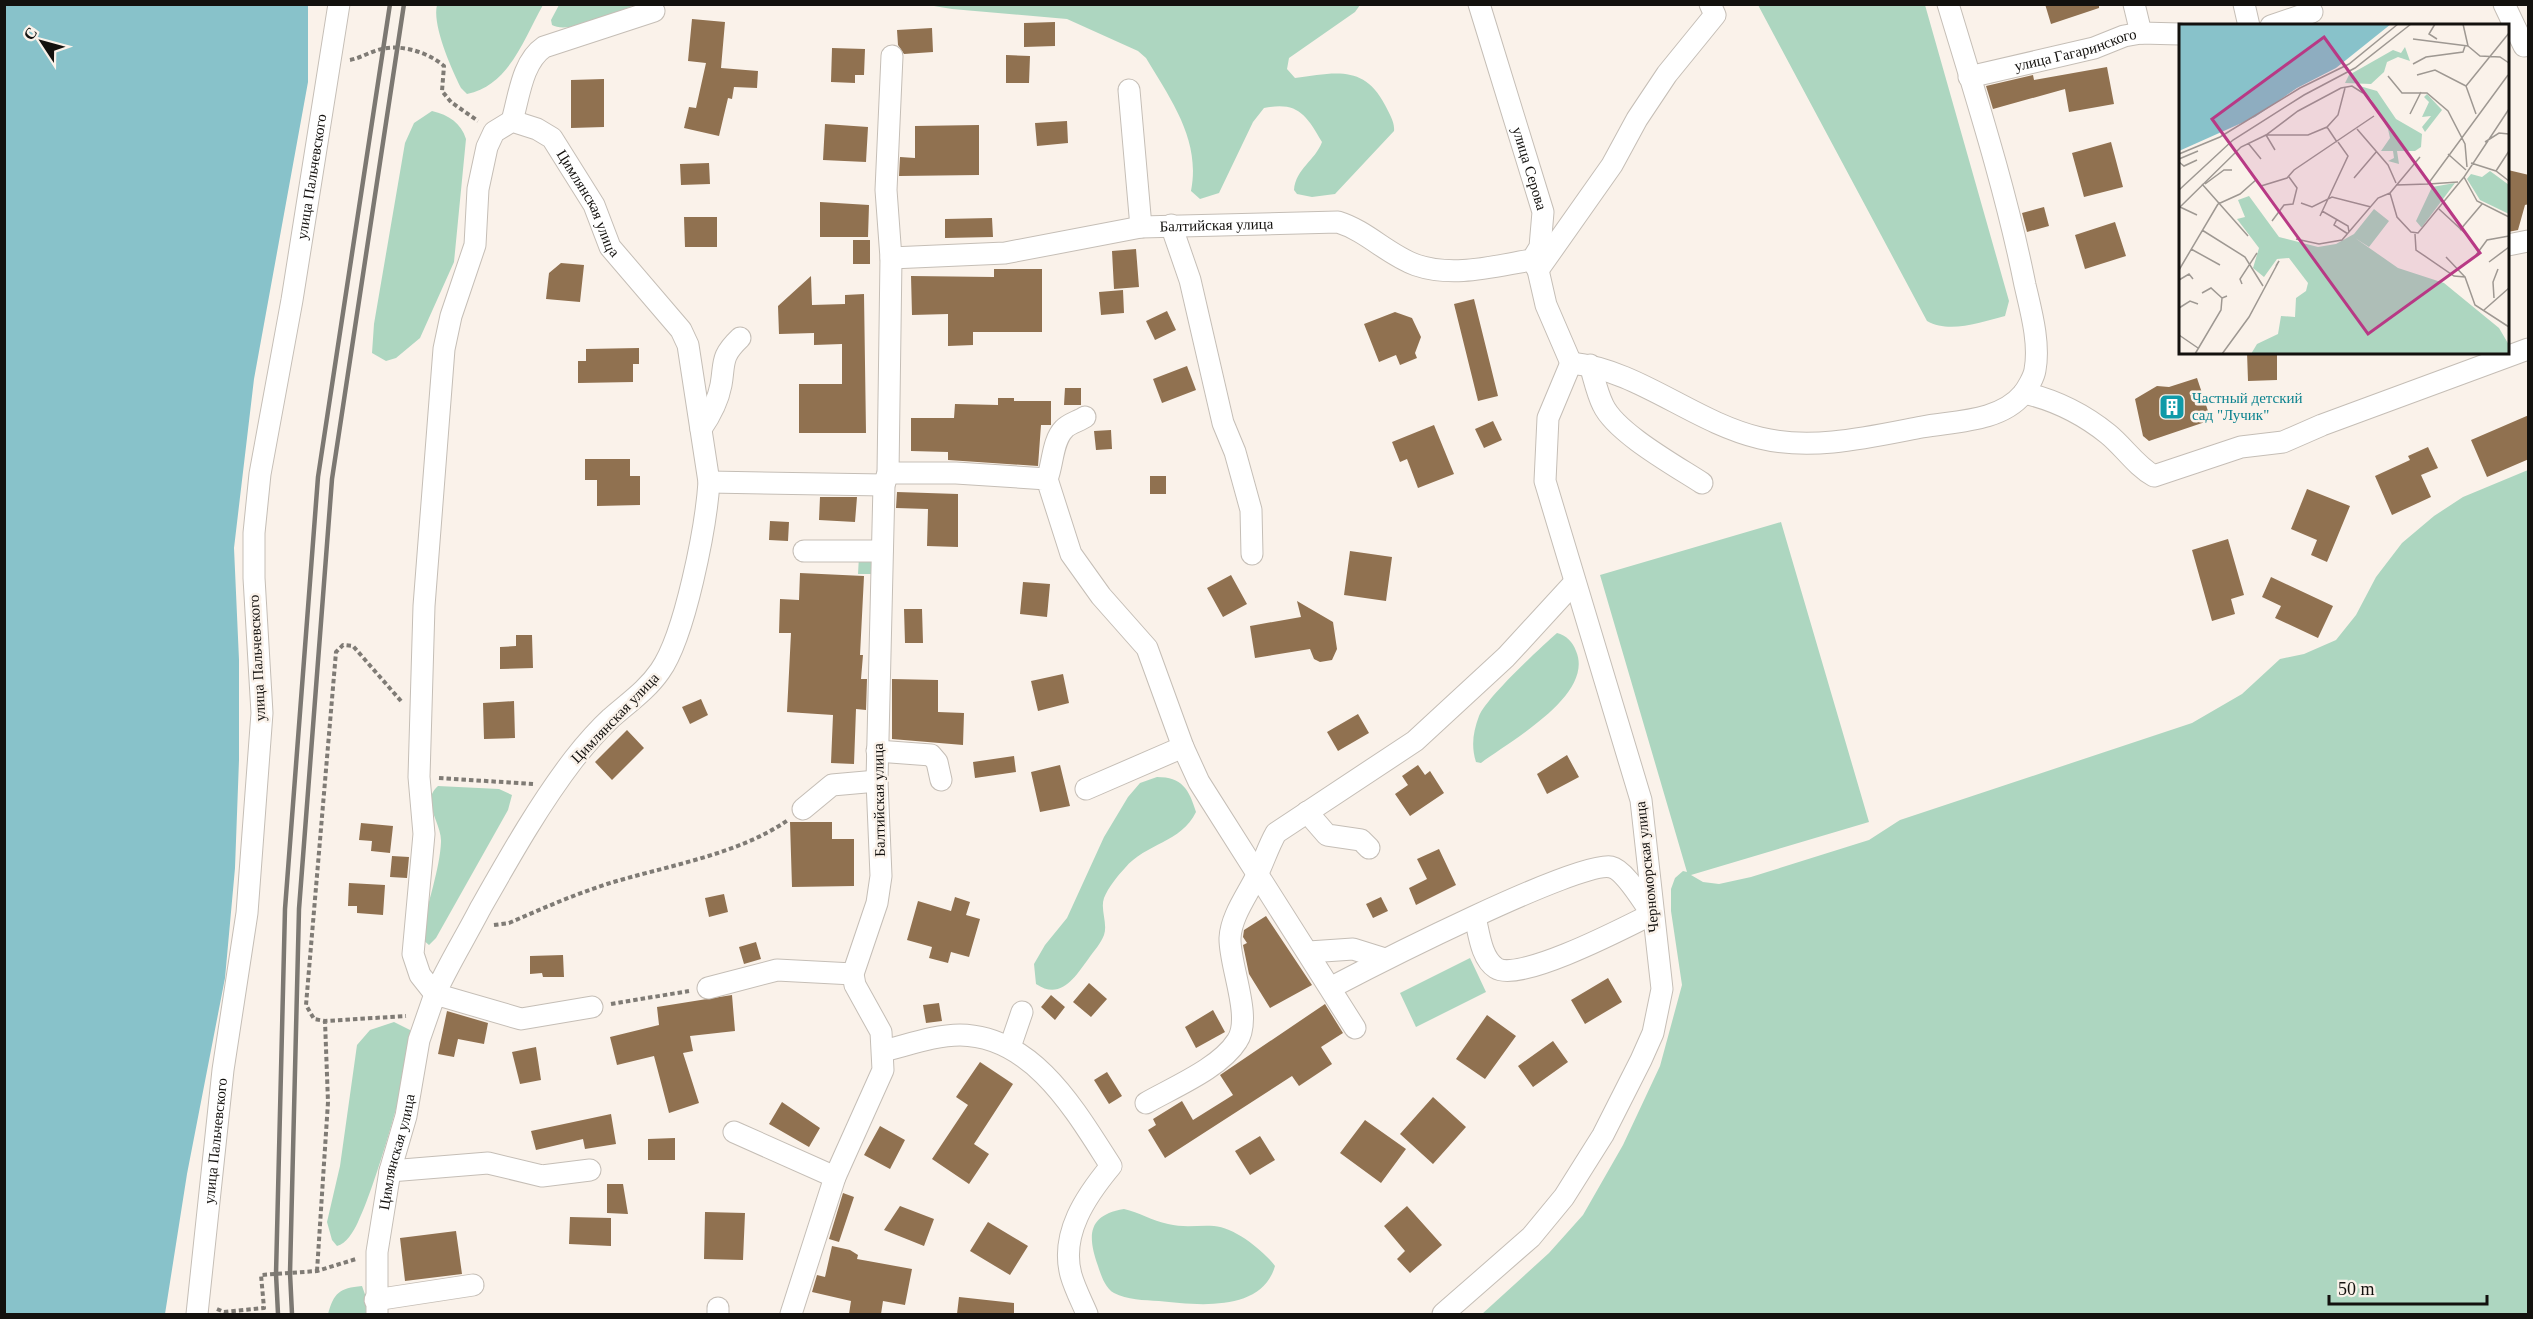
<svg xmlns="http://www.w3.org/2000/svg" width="2533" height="1319" viewBox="0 0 2533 1319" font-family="'Times New Roman',serif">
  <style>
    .green { fill: #add6c0 }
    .water { fill: #88c2ca }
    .building { fill: #907150 }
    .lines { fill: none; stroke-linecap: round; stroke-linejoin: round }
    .minor-casing { stroke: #c5beb6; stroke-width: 23 }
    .path { stroke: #7f7b75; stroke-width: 4; stroke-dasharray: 4.5 3; stroke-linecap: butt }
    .minor { stroke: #fff; stroke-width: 21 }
    .rail { stroke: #7c7872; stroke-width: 4.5 }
    .labels { text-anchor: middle; stroke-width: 5; stroke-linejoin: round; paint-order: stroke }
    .street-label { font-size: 15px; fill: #13110e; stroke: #faf2ea }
    .culture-label { font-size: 15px; fill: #0d838f; stroke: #faf2ea; text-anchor: start }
    .inset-road { fill: none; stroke: #9e9892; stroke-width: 1.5 }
    .view { fill: #b83985; fill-opacity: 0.15; stroke: #b83985; stroke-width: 3 }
    .inset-edge { fill: none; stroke: #13110e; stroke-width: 3 }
  </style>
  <rect width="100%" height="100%" fill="#faf2ea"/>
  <path class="green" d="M437,5V4L543,5C524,38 510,85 467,94L461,88C451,68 432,25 437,5Z
    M559,5H635C617,11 569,35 552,25L551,20Z
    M928,5H1360L1355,12L1289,58L1287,69L1295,78C1334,73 1364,64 1385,105C1389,113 1395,122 1394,131L1335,194L1312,197L1297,194L1294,190C1296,168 1315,161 1322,142C1306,114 1297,101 1264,108L1253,122L1219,193L1200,199L1191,191C1201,140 1171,100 1146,58L1138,51L1067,19L952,9Z
    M1758,5H1925L2009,301L2005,316C1980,322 1950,334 1927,321Z
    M432,111C449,115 461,123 466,139L454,262L420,338L396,358L386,361L372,353L374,324L405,143L414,123Z
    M2528,470V1314H1482L1549,1253L1583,1215L1623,1145L1660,1066L1682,985L1671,911V889L1675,878L1683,871L1687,872L1600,575L1781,522L1869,822L1691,875L1703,882L1719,884L1751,877L1869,840L1900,820L2192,723L2242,694L2280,659L2304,654L2336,640L2356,615L2376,577L2402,543L2434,516L2463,497Z
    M859,556L875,557V574H858Z
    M1557,633C1566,635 1573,642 1576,651C1595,695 1510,741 1481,763L1476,762C1471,746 1473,732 1479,716C1487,697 1540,648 1557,633Z
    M1157,777C1182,777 1189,789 1196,812C1181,843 1146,843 1125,868C1118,875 1108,888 1104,898C1100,910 1108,923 1104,935C1101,943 1094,951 1089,958C1075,977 1061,1001 1036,984L1034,964L1045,945L1067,918L1104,837L1128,797L1140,783Z
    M438,786L499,789L512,795L508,810L436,938L429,945L422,939L421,933C427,906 440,868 441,842C442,823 420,801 438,786Z
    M1470,958L1486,992L1416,1027L1400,993Z
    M394,1022L410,1030C415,1057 373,1193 358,1222C354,1231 346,1244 337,1246L332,1240L327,1222L340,1166L357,1045L370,1030Z
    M1124,1209C1139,1212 1152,1221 1168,1224C1184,1228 1198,1225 1214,1226C1234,1227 1264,1251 1275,1266C1262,1313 1196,1305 1159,1301C1144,1300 1127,1300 1114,1293C1105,1288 1101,1275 1098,1266C1087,1235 1088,1215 1124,1209Z
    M362,1286L367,1300V1314H328C334,1293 339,1288 362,1286Z"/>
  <path class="water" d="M5,4L308,5V82L254,379L234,548L239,660V760L235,868L225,978L187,1174L165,1314H5Z"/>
  <path class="building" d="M2045,4H2099V8L2051,24Z
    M692,19L725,22L721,68L758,71L757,88L734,87L732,99L728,98L719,136L684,128L689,107L696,108L706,63L688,61Z
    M1055,22V46L1024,47V23Z
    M932,28L933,52L904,54L898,45L897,30Z
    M832,48L865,49L864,75H855V83L831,82Z
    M1006,55L1030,56L1029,83H1006Z
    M2107,67L2114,104L2069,112L2065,89L1993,109L1986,86L2033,75L2034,80Z
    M604,79V127L571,128V80Z
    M1067,121L1068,143L1037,146L1035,123Z
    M825,124L868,127L866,162L823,160Z
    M979,125V175L899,176L900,157L915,158V126Z
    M2111,142L2123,187L2084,197L2072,153Z
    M709,163L710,184L681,185L680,164Z
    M2508,170L2529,175V204L2525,205L2518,230L2508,232Z
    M820,202L869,205L868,237H820Z
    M2044,207L2049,226L2027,232L2022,213Z
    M684,217H717V247H685Z
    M992,218L993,237L945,238V219Z
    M2115,222L2126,256L2085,269L2075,235Z
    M853,240H870V264H853Z
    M1136,249L1139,287L1114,289L1112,251Z
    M561,263L584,265L580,302L546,299L549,273Z
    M994,269H1042V332H973V345L948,346V314L912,315L911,276L994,277Z
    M811,276L812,305L845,304V295L864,294L866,433H799V384H842V344L814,345V333L779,334L778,306Z
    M1123,290L1124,313L1101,315L1099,292Z
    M1474,299L1498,396L1478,401L1454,304Z
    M1167,311L1176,330L1155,340L1146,321Z
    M1395,312L1412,318L1421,337L1415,353L1417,358L1400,365L1396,355L1379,362L1364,324Z
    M639,348V364H633V382L578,383V361H586V349Z
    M2247,352H2277V380L2248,381Z
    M1187,366L1196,390L1162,403L1153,379Z
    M2197,378L2211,420L2149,441L2143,436L2135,399L2157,386L2169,387Z
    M1065,388H1081V405H1064Z
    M998,398H1014V401H1051V425H1041L1038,466L948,460V452L911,451V418H954L955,404L998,405Z
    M2529,415V459L2487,477L2471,440Z
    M1493,421L1502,440L1484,448L1475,429Z
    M1434,425L1454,474L1418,488L1407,459L1400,462L1392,442Z
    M1111,430L1112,449L1096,450L1094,431Z
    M2428,447L2438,468L2421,475L2431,497L2392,515L2375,476L2410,460L2408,456Z
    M585,459H630V476H640V505L597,506V480H585Z
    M1150,476H1166V494H1150Z
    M2307,489L2350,506L2327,562L2311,555L2317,540L2291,529Z
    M897,492L958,494V547L927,546L928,509L896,508Z
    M820,497H857L855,522L819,520Z
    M770,521L789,522L788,541L769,540Z
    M2228,539L2244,595L2231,599L2235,614L2212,621L2192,550Z
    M1350,551L1392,557L1386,601L1344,595Z
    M800,573L864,576L860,655H863L861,679H867L866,710L856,709L854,764L831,763L833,715L787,712L791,633H779L780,599L799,600Z
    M1231,575L1247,604L1223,617L1207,588Z
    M2271,577L2333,606L2318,638L2275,618L2281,606L2262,597Z
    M1023,582L1050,584L1047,617L1020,614Z
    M1297,601L1333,622L1337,649L1332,660L1320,662L1314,659L1310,649L1255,658L1250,626L1301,617Z
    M904,609H922L923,643H905Z
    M516,635H532L533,668L500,669V647L516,646Z
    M1063,674L1069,703L1038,711L1031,681Z
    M892,679L938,680V712L964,713L963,745L892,739Z
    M701,699L708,715L690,724L682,707Z
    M514,701L515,738L484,739L483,703Z
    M1358,714L1369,733L1338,751L1327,732Z
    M627,730L644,748L612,780L595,762Z
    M1567,755L1579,777L1547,794L1537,774Z
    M1014,756L1016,772L975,778L973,762Z
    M1060,765L1070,806L1040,812L1031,772Z
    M1418,765L1425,775L1430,771L1444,793L1410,816L1395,794L1408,785L1402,776Z
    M790,822H832V839H854V886L792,887Z
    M361,823L393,826L390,853L371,851L372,841L359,840Z
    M1439,849L1456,885L1416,905L1409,888L1427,879L1417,859Z
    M392,856L409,857L407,878L390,877Z
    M349,883L385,885L383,915L357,913V906H348Z
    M724,894L728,912L709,917L705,898Z
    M955,897L970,902L966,915L980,919L969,957L951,952L948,963L929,958L932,947L907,940L918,901L951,911Z
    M1381,897L1388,911L1373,918L1366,904Z
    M1266,916L1312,985L1270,1008L1249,974L1243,945L1247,943L1243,937L1244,930Z
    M756,942L761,959L744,964L739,947Z
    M563,955L564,977H543L542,973L530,974V956Z
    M1608,978L1622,1002L1585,1024L1571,1000Z
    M1089,983L1107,999L1091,1017L1073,1002Z
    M732,995L735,1031L690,1036L693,1051L683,1053L699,1103L669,1113L654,1056L617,1065L610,1037L659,1025L657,1007Z
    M1051,995L1065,1007L1055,1020L1041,1007Z
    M939,1003L942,1021L926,1023L923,1005Z
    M1325,1004L1343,1033L1321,1047L1332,1064L1299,1086L1292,1076L1165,1158L1148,1130L1156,1125L1153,1119L1182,1101L1193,1120L1233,1095L1220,1075Z
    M1213,1010L1225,1032L1196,1048L1185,1027Z
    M447,1011L488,1023L484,1044L458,1039L454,1057L438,1054Z
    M1487,1015L1516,1036L1485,1079L1456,1059Z
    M1553,1041L1568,1062L1533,1087L1518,1066Z
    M536,1047L541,1080L520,1084L512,1052Z
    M980,1062L1013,1084L974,1144L989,1154L969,1184L932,1159L968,1105L956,1097Z
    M1107,1072L1122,1096L1109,1104L1094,1080Z
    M1433,1097L1466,1127L1433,1164L1400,1134Z
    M782,1102L820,1128L809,1147L769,1124Z
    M611,1114L616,1144L585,1149L583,1139L536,1150L531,1131Z
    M1365,1120L1406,1149L1381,1183L1340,1153Z
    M880,1126L905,1140L890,1169L864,1155Z
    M1260,1136L1275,1160L1250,1175L1235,1151Z
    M675,1138V1160H648V1139Z
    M607,1184H623L628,1214L607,1213Z
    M843,1193L854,1197L839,1242L829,1239Z
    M900,1206L934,1219L924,1246L884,1230Z
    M1407,1206L1442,1245L1410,1273L1397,1259L1405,1251L1384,1226Z
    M705,1212L745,1213L743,1260L704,1259Z
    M570,1217L611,1218V1246L569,1244Z
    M988,1222L1028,1246L1010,1275L970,1251Z
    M456,1231L462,1274L405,1281L400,1238Z
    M832,1246L850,1250L858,1255L857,1259L912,1269L905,1305L883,1301L881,1314H849L851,1301L812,1292L817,1275L825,1277Z
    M959,1297L1014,1303V1314H957Z"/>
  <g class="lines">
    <g class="minor-casing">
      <g id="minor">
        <path id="s1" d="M1479,4L1543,212L1540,247L1532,260"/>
        <path d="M2134,4L2141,33"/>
        <path d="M2244,4L2249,26"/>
        <path d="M2504,4L2524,46"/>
        <path d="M2271,26L2312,12"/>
        <path id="s2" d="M1969,77L2094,48L2124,36L2141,33L2180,34"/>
        <path d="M1129,90L1141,227"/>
        <path d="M512,121C519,97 522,62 544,47L654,11"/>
        <path d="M1171,225L1190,280L1223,423L1235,452L1251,510L1252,554"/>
        <path d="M2508,245L2528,241"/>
        <path id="s3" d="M891,258L1005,253L1141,227L1338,222C1367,231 1388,255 1416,265C1454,278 1494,266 1532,260"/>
        <path d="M1532,260L1538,270L1546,305L1571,363"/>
        <path d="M1538,270L1612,165L1637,119L1667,74L1715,15L1710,4"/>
        <path d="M1571,363C1639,370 1693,422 1760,438C1812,451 1870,437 1922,427C1954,421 2000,422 2023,394C2027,389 2034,377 2035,370C2040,343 2031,311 2025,285C2006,190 1976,97 1948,4"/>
        <path d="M1590,365C1594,378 1597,393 1603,405C1616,433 1676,466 1702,483"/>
        <path d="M2024,393C2055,400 2083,414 2108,434C2124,447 2136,466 2154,476L2241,447L2283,442L2322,425L2528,349"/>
        <path d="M701,429C710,416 718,401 721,385C725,363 720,357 740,338"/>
        <path d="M888,473H956L1047,479L1071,554L1101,596L1147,648L1183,747L1199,782L1355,1028"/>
        <path d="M1047,479C1053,465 1052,441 1064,429C1068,424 1079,421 1085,417"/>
        <path d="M709,482L884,485"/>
        <path d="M804,551H882"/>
        <path d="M877,751L931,755L937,762L941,780"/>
        <path d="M1086,789L1183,747"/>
        <path d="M803,809L832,785L877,781"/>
        <path d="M1307,812L1327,835L1361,840L1369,848"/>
        <path d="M1475,917C1479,933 1481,958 1496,968C1519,983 1626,927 1652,914"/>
        <path d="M1309,952L1353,949L1385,959"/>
        <path d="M1332,987C1372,966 1579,860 1611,867C1625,870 1643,902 1652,914"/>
        <path d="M708,988L777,970L853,974"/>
        <path d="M1010,1047L1022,1012"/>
        <path d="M883,1051C908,1045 935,1035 960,1035C1034,1036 1076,1112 1111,1166C1086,1196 1060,1234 1071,1275C1075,1289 1082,1302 1087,1314"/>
        <path d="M1146,1103C1174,1087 1220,1068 1237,1041C1253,1018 1229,965 1230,938C1231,916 1248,894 1257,875C1264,861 1268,847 1276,833L1415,741L1506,657L1574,583"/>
        <path d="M734,1132L835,1177"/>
        <path d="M390,1171L488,1163L542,1176L590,1170"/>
        <path d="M375,1300L473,1285"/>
        <path id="s4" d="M197,1314L223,1070L247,913L262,713L254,578V533L260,474L292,300L339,4"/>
        <path id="s5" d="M377,1314V1252L390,1171L406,1116L419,1040L435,994L420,975L413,954L424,834L419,777L424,606L444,349L451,316L475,245L478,189L487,147L494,132L512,121L537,129L552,138L594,205L610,247L681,330L688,345L709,482C706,527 685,636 660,671C647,690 628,703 611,718C598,730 585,745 574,759C538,806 509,858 480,909C465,938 448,965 435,994L521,1019L592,1007"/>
        <path d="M718,1314V1308"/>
        <path d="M791,1314L835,1177L883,1070L881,1032L855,985L853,974L877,903L881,876L877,781L884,485L888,473L891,258L886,190L892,56"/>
        <path d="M1443,1314L1531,1237L1564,1197L1603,1135L1641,1060L1653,1033L1662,989L1641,800L1545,481L1548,418L1571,363"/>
      </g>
    </g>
    <path class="path" d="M350,60C361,58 371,51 382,49C403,44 429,53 444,66L442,91L451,102L478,121
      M401,701L353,646L343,645L336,652L306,1005L314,1019L325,1021L406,1016
      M439,778L533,784
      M494,925L509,923C541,909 573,895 607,884C665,866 738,855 788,820
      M611,1004L689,991
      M317,1271L328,1102L325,1021
      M217,1309L224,1312L264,1308L261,1275L317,1271L356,1259"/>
    <use href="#minor" class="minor"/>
    <path class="rail" d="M278,1314L276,1274L285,909L318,477L390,4
      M292,1314L290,1273L299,909L332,479L404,4"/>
  </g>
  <defs>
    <g id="building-square" transform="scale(1.35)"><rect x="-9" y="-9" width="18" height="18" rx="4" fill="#0f9aa8" stroke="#faf2ea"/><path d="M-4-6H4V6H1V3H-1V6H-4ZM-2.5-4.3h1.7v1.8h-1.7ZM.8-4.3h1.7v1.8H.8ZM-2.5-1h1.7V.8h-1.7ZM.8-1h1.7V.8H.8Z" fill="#fff"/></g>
  </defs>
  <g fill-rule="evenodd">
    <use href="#building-square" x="2172" y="407"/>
  </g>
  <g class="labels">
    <g class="street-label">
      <text dy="5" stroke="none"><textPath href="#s2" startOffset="110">улица Гагаринского</textPath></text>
      <text dy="5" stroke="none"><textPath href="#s1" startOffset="172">улица Серова</textPath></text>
      <text dy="5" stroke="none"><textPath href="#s4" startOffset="1146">улица Пальчевского</textPath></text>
      <text dy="5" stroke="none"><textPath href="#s5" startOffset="1344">Цимлянская улица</textPath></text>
      <text dy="5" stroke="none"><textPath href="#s3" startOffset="328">Балтийская улица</textPath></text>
      <text transform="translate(257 658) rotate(-93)" y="5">улица Пальчевского</text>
      <text transform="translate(615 718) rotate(-46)" y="5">Цимлянская улица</text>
      <text transform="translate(879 800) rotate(-91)" y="5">Балтийская улица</text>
      <text transform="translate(1647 867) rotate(-96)" y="5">Черноморская улица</text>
      <text dy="5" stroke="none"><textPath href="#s4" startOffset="174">улица Пальчевского</textPath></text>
      <text dy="5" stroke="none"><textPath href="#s5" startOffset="164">Цимлянская улица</textPath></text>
    </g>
    <g class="culture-label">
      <text x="2192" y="403">Частный детский<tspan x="2192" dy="17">сад "Лучик"</tspan></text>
    </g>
  </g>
  <g transform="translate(2179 24)">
    <rect width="330" height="330" fill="#faf2ea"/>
    <path d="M226,23L231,37L219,33L208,38L205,48L192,60L166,59L170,51L214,26L222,29ZM177,61L198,67L217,95L243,110L242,123L236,127H218L220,140L209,137L215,134L214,127H202L211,114L209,105L192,75ZM248,70L263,86L246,108L243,103L252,92L243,93L250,78L245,73ZM311,147L330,161V190L301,176L288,155L292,150L303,153ZM276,159L243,203H242L237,197L253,163ZM70,172L100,213L139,223L157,220L175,210L195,185L210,197L190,223L176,214L219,244L265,259L320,304L330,321V330H72L78,320L99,310L102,292L116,293L117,274L127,267L129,259L110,234L98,235L85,253L74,244L80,224L58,195L66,193L59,176Z" fill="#add6c0"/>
    <path d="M0,0H212L157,44L118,64L76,93L0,127Z" fill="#88c2ca"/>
    <path class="inset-road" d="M256,0L250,10L258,15M284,0L289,22M234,15L289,22M289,22L301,32L321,33L330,39M234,40L247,33L284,28L286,22M238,51L256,46L287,62M209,52L223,69H248L269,87L286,120L288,143M287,62L330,9M287,62L297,90M330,85L285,153L298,177L330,193M231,90L242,68M148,103L158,118M178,105L209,141L217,159M306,118L320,109L330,110M69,119L82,135M96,126L87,111H129L148,103L159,91L166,64M0,130L41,113L121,64L170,40L219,0M269,130L287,146M0,135L19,127M0,138L5,142L18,136M292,139L317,147L330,157M317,147L330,127M175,154L198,127M23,160L69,212M26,160L45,146H53M250,160L279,158M217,161L249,160L329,51M82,162L108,154L115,146L195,92M0,166L54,116L125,71L176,44L232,0M211,169L218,193L232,208L239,209L285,153M211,169L241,133M122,179L133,183L153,173L192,183M39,180L61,170L78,155M1,183L18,191M0,184L62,123L87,111L119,87L162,64L173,62L184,69M260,185L287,210M143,187L169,202L170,208M141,192L169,132L159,118M158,195L155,201L169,210M93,197L105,181L114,180L118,164L110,153M23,206L66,233L84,262M281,206L303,180M236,210L237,226L275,252L286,253L296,281L330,303M117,215L140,220L163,216L199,174L211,169M12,225L41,241M297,231L308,216L330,212M267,233L286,253M310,238L330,223M0,246L39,180M0,256L10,250L14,255M63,260L61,255L78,229M23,269L32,264L43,274M315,274L314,258L319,245M0,284L11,277L19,280M305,286L330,264M0,311L19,324M16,330L42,286L43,274L48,272M43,330L70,293L100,237L97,242"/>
    <path class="view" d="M145,13L301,229L189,310L33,95Z"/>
    <rect width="330" height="330" class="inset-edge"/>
  </g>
  <rect width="2533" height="1319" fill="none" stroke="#13110e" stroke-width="12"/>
  <g transform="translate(42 42) rotate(306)" stroke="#faf2ea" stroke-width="4.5" paint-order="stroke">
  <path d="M0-4.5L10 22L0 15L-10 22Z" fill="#13110e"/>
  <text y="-9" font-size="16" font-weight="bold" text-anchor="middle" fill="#13110e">С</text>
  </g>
  <path d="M2329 1295v9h158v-9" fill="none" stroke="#13110e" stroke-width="3"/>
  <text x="2338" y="1295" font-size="18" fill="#13110e" stroke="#faf2ea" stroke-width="4.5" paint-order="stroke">50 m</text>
</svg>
